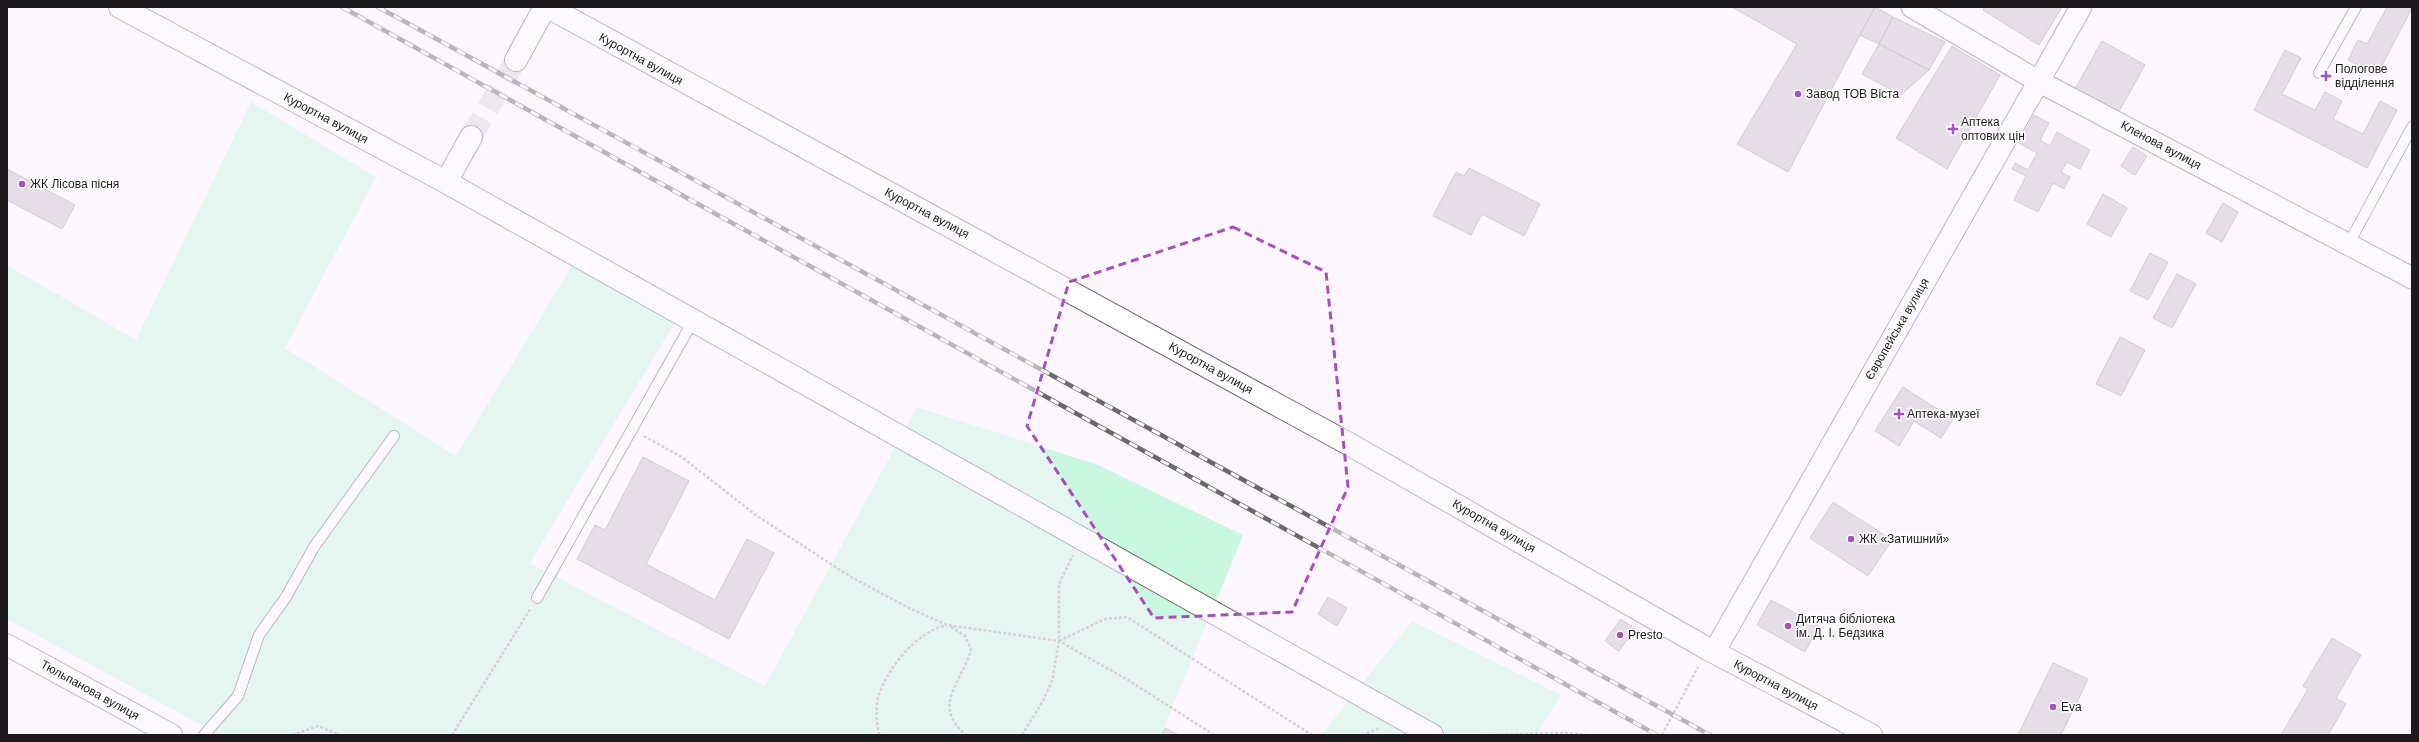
<svg xmlns="http://www.w3.org/2000/svg" width="2419" height="742" viewBox="0 0 2419 742" font-family="Helvetica,sans-serif">
  <style>
    .green { fill: #c9f7df }
    .building { fill: #ccc2c8; stroke: #a0969b }
    .lines { fill: none; stroke-linecap: round; stroke-linejoin: round }
    .tertiary-tunnel { stroke: #dad5dd; stroke-width: 22; stroke-dasharray: 22 11; stroke-linecap: butt }
    .service-casing { stroke: #716c74; stroke-width: 12 }
    .minor-casing { stroke: #716c74; stroke-width: 23 }
    .tertiary-casing { stroke: #716c74; stroke-width: 24 }
    .path { stroke: #a7a3aa; stroke-width: 2.5; stroke-dasharray: 3 2; stroke-linecap: butt }
    .service { stroke: #fff; stroke-width: 10 }
    .minor { stroke: #fff; stroke-width: 21 }
    .tertiary { stroke: #fff; stroke-width: 22 }
    .rail-casing { stroke: #6a676d; stroke-width: 4.5 }
    .rail { stroke: #fff; stroke-width: 3; stroke-dasharray: 9; stroke-linecap: butt }
    .marked { fill: none; stroke: #a84fbb; stroke-width: 3; stroke-dasharray: 8 5; stroke-linejoin: round }
    .poi-dot { fill: #a84fbb; stroke: #fff; stroke-width: 1.5 }
    .labels { text-anchor: middle; stroke-width: 3; stroke-linejoin: round; paint-order: stroke }
    .street-label { font-size: 12px; fill: #1c1a1d; stroke: #fff }
    .poi-label { font-size: 12px; fill: #1c1a1d; stroke: #fff; text-anchor: start }
  </style>
  <rect width="100%" height="100%" fill="#fbf6ff"/>
  <path class="green" d="M251,102L376,177L285,348L456,456L578,256L677,319L530,563L765,686L917,407L1098,465L1243,535L1161,735H220L7,619V265L136,340Z
    M1412,621L1561,695L1536,735H1321Z"/>
  <path class="building" d="M1732,7H1875L1788,172L1737,144L1797,44Z
    M1875,7L1893,17L1879,44L1860,35Z
    M1985,7H2062L2039,45L1983,10Z
    M2387,7L2412,8L2377,75L2348,60L2358,40L2367,44Z
    M1893,17L1945,42L1929,70L1879,44Z
    M2102,41L2145,65L2118,113L2075,89Z
    M1879,44L1929,70L1901,95L1862,74Z
    M1952,46L2000,75L1947,169L1896,138Z
    M2285,50L2301,58L2282,94L2315,110L2325,92L2342,101L2333,119L2363,134L2380,101L2397,110L2367,168L2254,110Z
    M2034,115L2049,123L2040,140L2050,146L2057,132L2090,150L2080,169L2067,162L2061,172L2070,177L2064,189L2053,183L2038,212L2014,200L2026,176L2012,169L2015,163L2028,170L2037,153L2019,143Z
    M2133,147L2147,156L2135,175L2121,166Z
    M1469,168L1540,204L1524,236L1482,214L1471,235L1433,216L1456,172L1464,176Z
    M7,169L75,205L62,229L7,200Z
    M2103,194L2127,208L2111,237L2087,224Z
    M2223,203L2238,212L2222,242L2206,233Z
    M2150,253L2168,262L2148,300L2130,291Z
    M2177,274L2196,284L2172,328L2153,318Z
    M2120,337L2145,350L2121,396L2096,384Z
    M1903,387L1953,419L1941,438L1914,421L1899,446L1875,431Z
    M643,457L689,481L646,564L715,600L747,539L774,553L729,639L577,559L595,525L605,530Z
    M1833,502L1892,540L1868,576L1810,538Z
    M1328,597L1347,608L1337,626L1318,614Z
    M1771,600L1819,626L1805,652L1757,625Z
    M1621,619L1635,629L1619,651L1605,641Z
    M2332,638L2361,655L2336,698L2346,704L2328,735H2281L2308,689L2303,686Z
    M2053,663L2088,679L2061,735H2018Z
    M1165,728L1179,735H1162Z"/>
  <g class="lines">
    <path class="tertiary-tunnel" d="M471,137L516,60"/>
    <g class="service-casing">
      <path id="service" d="M2319,73L2356,7
        M2349,243L2412,127
        M537,598L693,321
        M204,735L238,696L259,635L286,597L314,547L394,436"/>
    </g>
    <g class="minor-casing">
      <path id="minor" d="M1912,7L2038,81L2412,278
        M7,645L172,735
        M1714,652L2081,7"/>
    </g>
    <g class="tertiary-casing">
      <path id="tertiary" d="M120,7L446,182L1432,735
        M548,7L1349,444L1708,649L1871,735
        M516,60L545,7
        M446,182L471,137"/>
    </g>
    <path class="path" d="M644,436L683,458L757,516L851,577L911,609L947,625L1059,641L1128,680L1214,735
      M951,627L965,636L971,649C963,682 930,705 966,735
      M1059,641L1105,619L1127,617L1312,735
      M292,735L318,726L340,735
      M452,735L531,608
      M879,735C877,723 875,711 878,698C887,668 916,632 947,625
      M1022,735L1043,701L1052,681L1059,641V584L1073,555
      M1362,735L1380,728
      M1485,735L1566,733L1588,735
      M1662,735L1698,667"/>
    <use href="#service" class="service"/>
    <use href="#minor" class="minor"/>
    <use href="#tertiary" class="tertiary"/>
    <g class="rail-casing">
      <path id="rail" d="M342,7L1657,735
        M378,7L1710,735"/>
    </g>
    <use href="#rail" class="rail"/>
  </g>
  <path d="M0 0H2419V742H0ZM1233,227L1326,272L1348,487L1292,612L1154,618L1027,426L1069,282Z" fill="#fbf6ff" fill-opacity=".55" fill-rule="evenodd"/>
  <path class="marked" d="M1233,227L1326,272L1348,487L1292,612L1154,618L1027,426L1069,282Z"/>
  <g class="poi-dot">
    <path d="M2324 70h4v4h4v4h-4v4h-4v-4h-4v-4h4z"/>
    <circle cx="1798" cy="94" r="4"/>
    <path d="M1951 123h4v4h4v4h-4v4h-4v-4h-4v-4h4z"/>
    <circle cx="22" cy="184" r="4"/>
    <path d="M1897 408h4v4h4v4h-4v4h-4v-4h-4v-4h4z"/>
    <circle cx="1851" cy="539" r="4"/>
    <circle cx="1788" cy="626" r="4"/>
    <circle cx="1620" cy="635" r="4"/>
    <circle cx="2053" cy="707" r="4"/>
  </g>
  <g class="labels">
    <g class="street-label">
      <text transform="translate(641 59) rotate(29)" y="4">Курортна вулиця</text>
      <text transform="translate(326 118) rotate(28)" y="4">Курортна вулиця</text>
      <text transform="translate(2161 145) rotate(28)" y="4">Кленова вулиця</text>
      <text transform="translate(927 213) rotate(28)" y="4">Курортна вулиця</text>
      <text transform="translate(1897 329) rotate(-60)" y="4">Європейська вулиця</text>
      <text transform="translate(1211 368) rotate(29)" y="4">Курортна вулиця</text>
      <text transform="translate(1494 526) rotate(30)" y="4">Курортна вулиця</text>
      <text transform="translate(1776 685) rotate(28)" y="4">Курортна вулиця</text>
      <text transform="translate(90 690) rotate(29)" y="4">Тюльпанова вулиця</text>
    </g>
    <g class="poi-label">
      <text x="2335" y="73">Пологове<tspan x="2335" dy="14">відділення</tspan></text>
      <text x="1806" y="98">Завод ТОВ Віста</text>
      <text x="1961" y="126">Аптека<tspan x="1961" dy="14">оптових цін</tspan></text>
      <text x="30" y="188">ЖК Лісова пісня</text>
      <text x="1907" y="418">Аптека-музеї</text>
      <text x="1859" y="543">ЖК «Затишний»</text>
      <text x="1796" y="623">Дитяча бібліотека<tspan x="1796" dy="14">ім. Д. І. Бедзика</tspan></text>
      <text x="1628" y="639">Presto</text>
      <text x="2061" y="711">Eva</text>
    </g>
  </g>
  <rect width="2419" height="742" fill="none" stroke="#1c1a1d" stroke-width="16"/>
</svg>
